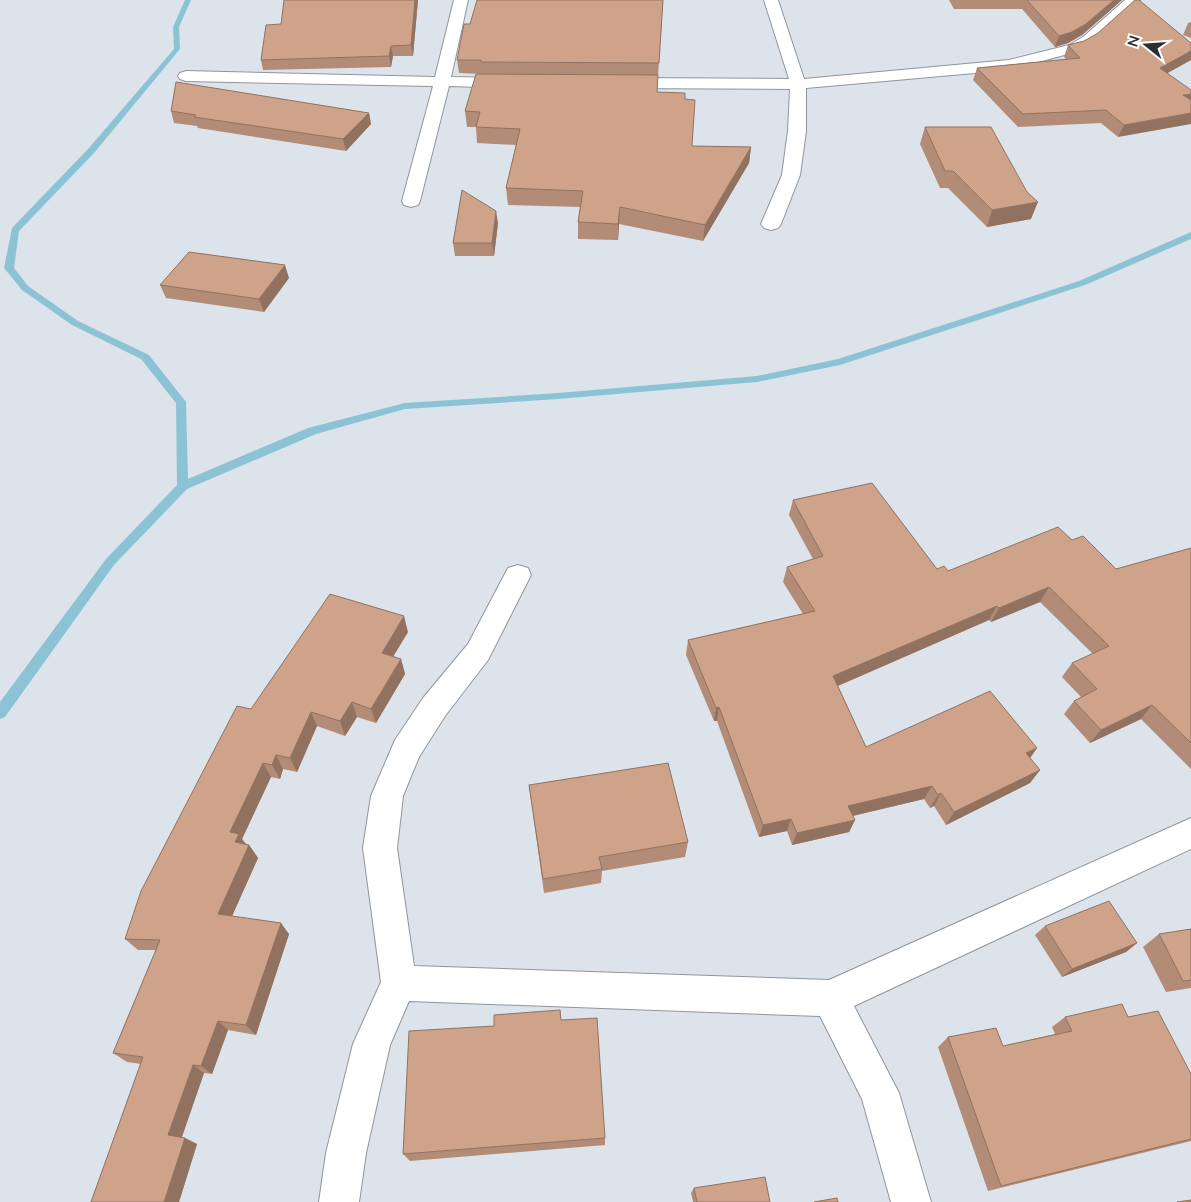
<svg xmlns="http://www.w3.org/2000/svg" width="1191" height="1202" viewBox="0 0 1191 1202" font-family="Lato,sans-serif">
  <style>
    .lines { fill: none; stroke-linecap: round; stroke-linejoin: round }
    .stream { fill: #8bc3d5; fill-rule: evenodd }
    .minor-casing { stroke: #90959d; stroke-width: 2 }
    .minor { fill: #fff; fill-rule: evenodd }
    .wall { fill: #b28c76 }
    .shaded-wall { fill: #917260 }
    .building { fill: #cfa389; stroke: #917260 }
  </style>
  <rect width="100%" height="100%" fill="#dde3eb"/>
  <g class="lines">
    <path class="stream" d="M185,0H191L179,27L180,49L94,153L19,231L14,268L28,286L78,321L149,355L186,402L188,479L308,428L405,403L558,393L757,376L838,359L1079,281L1191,232V239L1085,285L840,365L757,382L558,399L405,409L316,434L187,489L114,565L5,717L0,719V702L106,559L177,485L176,403L141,359L72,325L22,290L4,268L12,228L88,149L174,49L173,27Z"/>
    <g class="minor-casing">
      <path id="minor" d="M454,0H468L451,77L512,78L518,80L520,83L518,86L512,88L449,86L420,201L418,205L411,207L404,205L402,201L433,86L186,81L180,79L178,76L180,73L186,71L435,77Z
        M764,0H778L804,79L1009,60L1069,45L1083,37L1125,0H1140L1093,43L1079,51L1009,70L806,88V131L800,175L781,224L778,228L771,230L764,228L761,224L782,175L788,131L790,89L620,88L614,86L612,83L614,80L620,78L789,79Z
        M518,565L528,568L531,575L488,660L445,716L419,757L403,796L397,848L414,966L829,980L1191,818V849L854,1006L899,1093L931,1202H891L862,1099L820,1016L409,1001L390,1045L366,1153L359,1202H319L326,1153L353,1044L381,982L363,848L371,796L395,740L423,698L468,644L508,568Z"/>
    </g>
    <use href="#minor" class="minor"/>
  </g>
  <path class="wall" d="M418,0L413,56H393L391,67L263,70L261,60L281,24Z
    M663,0L657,92L685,99L692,146L751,147L749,163L703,241L619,224L618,240L578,239V222L580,207L508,205L506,188L516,145L477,143L476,127H467L465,111L482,74L459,73L457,60L470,24Z
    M949,0H1122L1082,35L1068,43L1055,47L1022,9H954Z
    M1191,22V38L1183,35L1188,23Z
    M1191,43V60L1167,73L1118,137L1101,123L1018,127L973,80L977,68L1066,59L1064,57L1068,45Z
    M171,111L369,113L371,124L346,151L198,128L197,126L174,123Z
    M925,127L1031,219L987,227L948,188H940L920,144Z
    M498,223L494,256H455L453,243Z
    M289,278L264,312L166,298L160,285Z
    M793,500L937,569L948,571L1072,540L1116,569L1191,548V769L1141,719L1090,743L1064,714L1074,701L1081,697L1062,677L1072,663L1093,654L1040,602L991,622L989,620L838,686L866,747L1037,748L1030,758L1040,770L1030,783L946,825L934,806L930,808L924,799L853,816L855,820L849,832L792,845L787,831L759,837L717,721H714L686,655L688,640L803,614L783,582L787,567L813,559L789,515Z
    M408,632L393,657L401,659L405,674L376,723L357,717L345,736L317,726L297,772L283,769L280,779L271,777L242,839L246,844L249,845L258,858L232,916L289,934L256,1035L228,1030L212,1074L204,1073L182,1137L185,1138L197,1144L179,1202H91L141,1064L127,1062L113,1053L156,950H138L125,939L251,709Z
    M529,785L688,842L685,857L602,871L601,883L544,893Z
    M1045,926L1137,943L1126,952L1062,977L1035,935Z
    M1191,929V988L1166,992L1143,947L1159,934Z
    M560,1010L561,1020L605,1138V1145L410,1161L403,1154Z
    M1065,1017H1128L1191,1074V1141L988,1191L938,1047L948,1037L1003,1046L1055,1034L1052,1027Z
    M694,1188L770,1202H693L691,1193Z"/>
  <path class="shaded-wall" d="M415,0H418L413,56L411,45Z
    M1114,0H1122L1082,35L1068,43L1055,47L1059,36Z
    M391,46L393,56L391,67L389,56Z
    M1191,51V60L1155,80L1160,68Z
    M1191,94V103L1183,95Z
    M369,113L371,124L346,151L343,139Z
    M1191,113V124L1118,137L1124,125Z
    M751,147L749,163L703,241L705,225Z
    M1038,202L1031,219L987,227L992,210Z
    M620,207L619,224L618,240V224Z
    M496,211L498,223L494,256L492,243Z
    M285,265L289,278L264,312L259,299Z
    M1049,587L1040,602L991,622L999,608Z
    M997,606L989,620L828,690L833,676Z
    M404,616L408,632L386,668L382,653Z
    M401,659L405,674L376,723L371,709Z
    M352,702L357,717L345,736L340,721Z
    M1152,705L1141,719L1090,743L1101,730Z
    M719,707L717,721H714L716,708Z
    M311,712L317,726L297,772L290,758Z
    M1037,748L1028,761L1026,753Z
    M276,755L283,769L280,779L272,765Z
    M263,763L271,777L242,839L248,847L244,855L230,832Z
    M1040,770L1030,783L946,825L954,812Z
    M932,786L924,799L843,818L848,806Z
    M941,793L934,806L930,808L938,795Z
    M791,819L787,831L759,837L763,825Z
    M855,820L849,832L792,845L797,833Z
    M249,845L258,858L228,925L218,914Z
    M281,923L289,934L256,1035L246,1025Z
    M1137,943L1126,952L1062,977L1072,969Z
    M218,1021L228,1030L212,1074L201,1066Z
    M193,1065L204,1073L180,1142L168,1135Z
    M185,1138L197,1144L179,1202H164Z"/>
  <path class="building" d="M284,0H415L411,45L391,46L389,56L261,60L266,25L281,24Z
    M477,0H663L659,63L481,62V60H457L464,24H470Z
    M1027,0H1114L1086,24L1072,32L1059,36Z
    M1135,0H1139L1191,43V51L1160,68L1191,90V94L1183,95L1191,100V113L1124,125L1106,110L1023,114L977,68L1080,58L1068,45L1084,41L1098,33Z
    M476,74L658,75L657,92L685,93V99L695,100L692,146L751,147L705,225L620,207L618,224L578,222L583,191L506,188L520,129L476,127L480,112L465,111Z
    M176,82L369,113L343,139L194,117L196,115L171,111Z
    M925,127H991L1027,192L1038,202L992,210L953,171H945Z
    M462,190L496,211L492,243H453Z
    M189,252L285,265L259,299L160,285Z
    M872,483L937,569L944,566L948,571L1058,527L1072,540L1083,536L1116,569L1191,548V743L1152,705L1101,730L1074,701L1097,689L1072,663L1109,646L1049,587L999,608L997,606L833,676L866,747L990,691L1037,748L1026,753L1040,770L954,812L941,793L938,795L932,786L848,806L855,820L797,833L791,819L763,825L719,707L716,708L688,640L815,611L787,567L823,556L793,500Z
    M330,594L404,616L382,653L401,659L371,709L352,702L340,721L311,712L290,758L276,755L272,765L263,763L230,832L239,834L235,842L249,845L218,914L281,923L246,1025L218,1021L201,1066L193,1065L168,1135L185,1138L164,1202H91L143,1057L113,1053L160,940L125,939L141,891L237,706L251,709Z
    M668,763L688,842L599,857L602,869L543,879L529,785Z
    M1109,901L1137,943L1072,969L1045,926Z
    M1191,929V980L1183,981L1159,934Z
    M1122,1004L1128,1017L1158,1011L1191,1074V1139L1001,1186L948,1037L996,1028L1003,1046L1072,1031L1065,1017Z
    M560,1010L561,1020L597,1018L605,1138L403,1154L409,1031L494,1026V1015Z
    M765,1177L770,1202H697L694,1188Z
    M837,1198L838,1202H814Z
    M1191,1200V1202H1177Z"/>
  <g transform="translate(1146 45) rotate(287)" stroke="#ffffff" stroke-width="4" paint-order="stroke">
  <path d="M0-4L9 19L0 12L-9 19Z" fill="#2c2e31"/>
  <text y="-8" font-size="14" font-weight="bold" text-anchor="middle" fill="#2c2e31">N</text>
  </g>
</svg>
